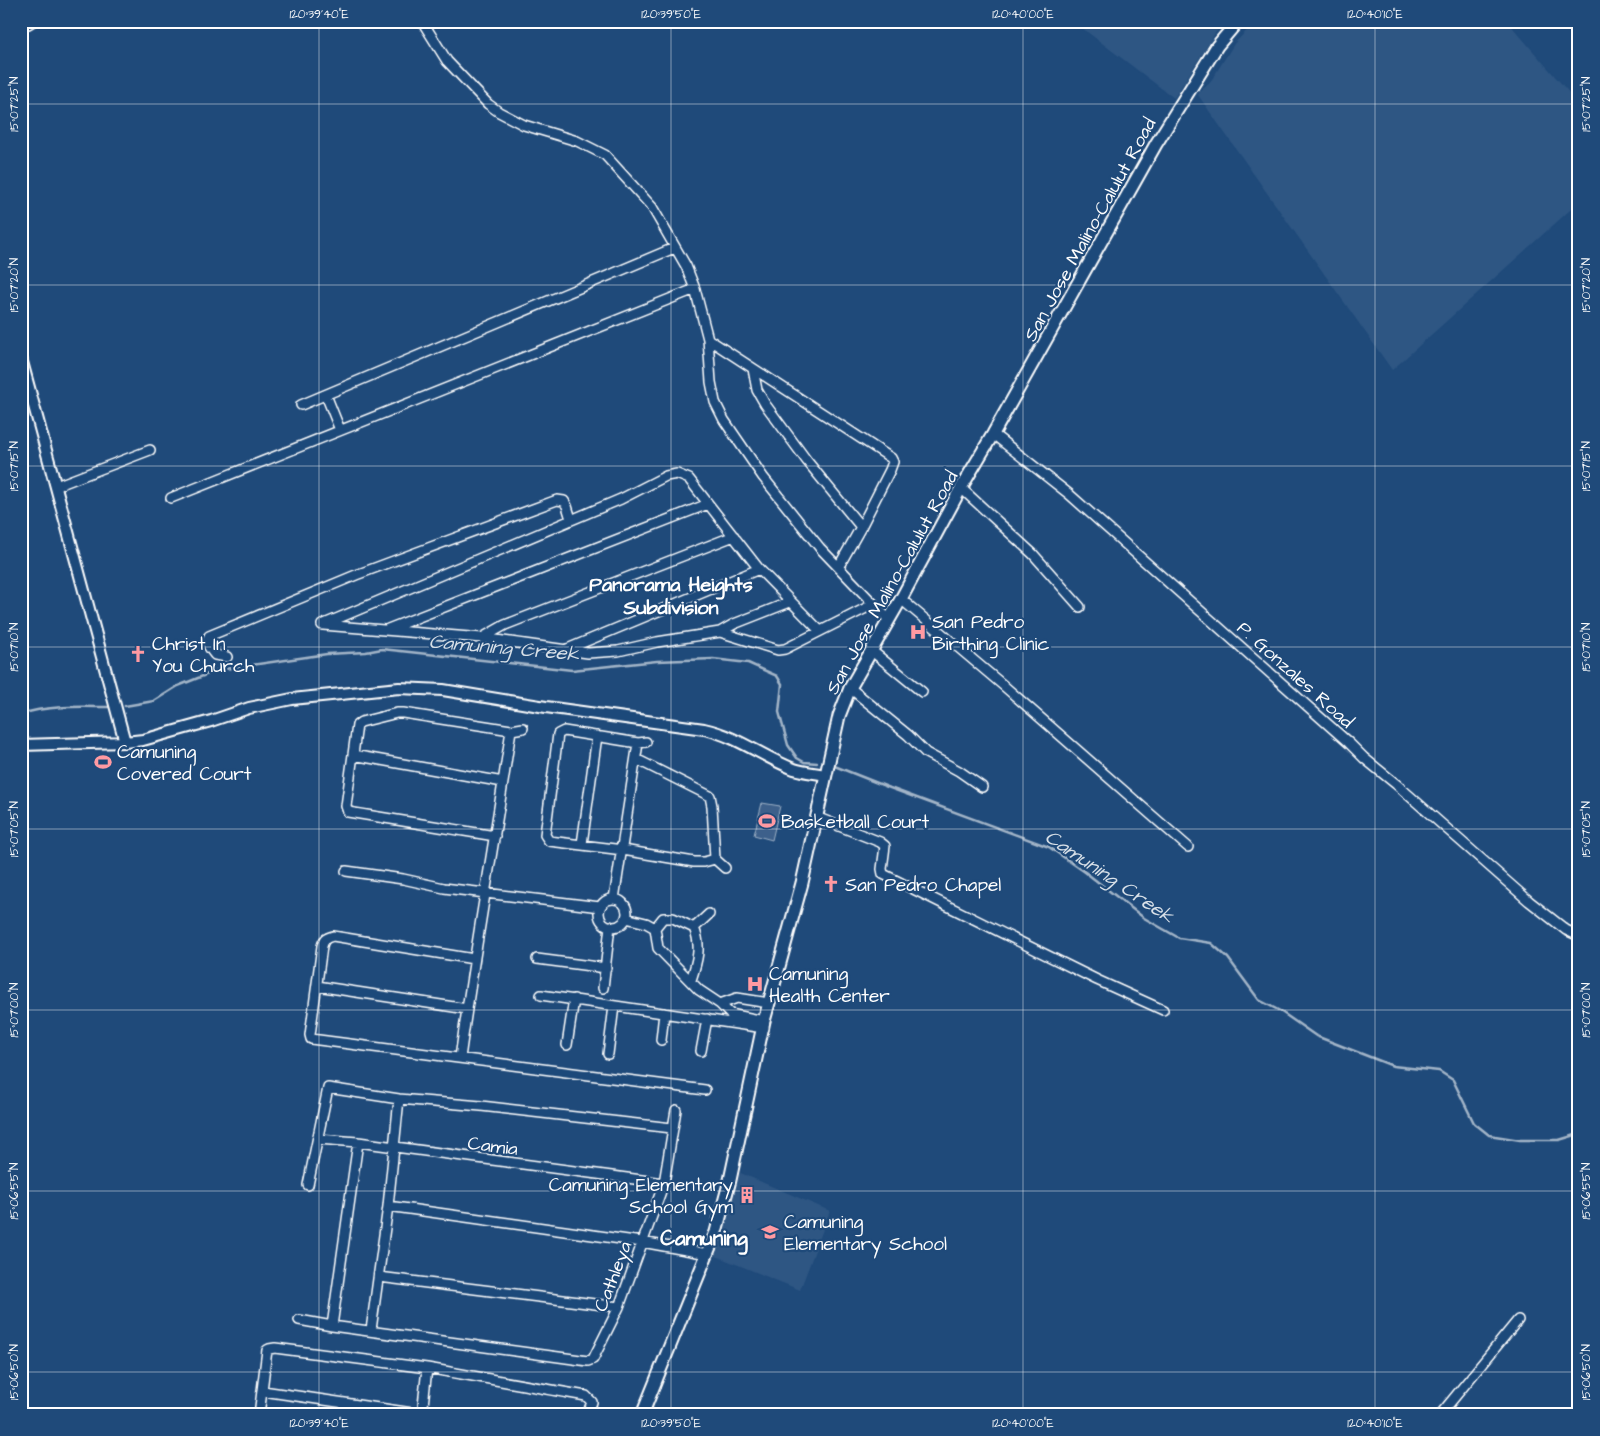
<svg xmlns="http://www.w3.org/2000/svg" width="1600" height="1436" viewBox="0 0 1600 1436" font-family="'Architects Daughter',sans-serif">
  <style>
    .built { fill: #2e5683 }
    .green { fill: #3c618b; stroke: #9eb0c5 }
    .lines { fill: none; stroke-linecap: round; stroke-linejoin: round }
    .stream { stroke: #a3b5c8; stroke-width: 2.5 }
    .minor-casing { stroke: #fff; stroke-width: 12 }
    .tertiary-casing { stroke: #fff; stroke-width: 14 }
    .secondary-casing { stroke: #fff; stroke-width: 15 }
    .minor { stroke: #1f4a7a; stroke-width: 9 }
    .tertiary { stroke: #1f4a7a; stroke-width: 10 }
    .secondary { stroke: #1f4a7a; stroke-width: 11 }
    .ticks { fill: none; stroke: #fff; stroke-width: 1; stroke-opacity: 0.45 }
    .labels { text-anchor: middle; stroke-width: 4.5; stroke-linejoin: round; paint-order: stroke }
    .street-label { font-size: 19px; fill: #fff; stroke: #1f4a7a }
    .poi-label { font-size: 19px; fill: #fff; stroke: #1f4a7a; text-anchor: start }
    .neighbourhood-label { font-size: 20px; font-weight: bold; fill: #fff; stroke: #1f4a7a }
    .water-label { font-size: 20px; font-style: italic; fill: #d8e0e8; stroke: #1f4a7a }
    .quarter-label { font-size: 21px; font-weight: bold; fill: #fff; stroke: #1f4a7a }
    .neatline { fill: none; stroke: #fff; stroke-width: 2 }
    .ticks-label { font-size: 12px; text-anchor: middle; fill: #fff }
  </style>
  <rect width="100%" height="100%" fill="#1f4a7a"/>
  <filter id="ink" filterUnits="userSpaceOnUse"><feTurbulence type="fractalNoise" baseFrequency=".02" numOctaves="2"/><feDisplacementMap in="SourceGraphic" scale="10" xChannelSelector="R" yChannelSelector="G"/><feConvolveMatrix kernelMatrix="1 2 1 2 8 2 1 2 1" color-interpolation-filters="sRGB"/></filter>
  <g filter="url(#ink)">
    <path class="built" d="M1073,21H1227L1216,32L1174,98Z
      M1256,21H1507L1579,104V202L1392,370L1198,95L1202,88L1209,84L1234,44Z
      M738,1172L830,1211L800,1290L711,1254Z"/>
    <path class="green" d="M762,803L780,806L772,840L754,835Z"/>
    <g class="lines">
      <path class="stream" d="M125,706L154,701L178,686L218,670L327,654L366,652L382,649L572,670L657,661L713,659L748,663L777,676L782,684L779,712L788,745L797,758L804,762L817,763
        M21,714C50,705 79,707 109,707
        M832,765L890,788L1049,847L1085,872L1144,918L1179,938L1211,943L1228,958L1259,1000L1280,1011L1316,1036L1393,1066L1439,1071L1453,1080L1474,1123L1489,1135L1520,1140H1559L1579,1134"/>
      <g class="minor-casing">
        <path id="minor" d="M422,21L447,61L488,104L499,112L524,125L577,141L605,155L652,207L686,266L695,289L708,339L711,382L715,402L724,420L763,477L799,522L820,548L889,620
          M28,24L33,21
          M708,339L891,458L893,462L890,470L861,527L839,566
          M753,369L757,390L765,404L807,461L861,527
          M326,395L340,430
          M301,405L674,248
          M993,434L1069,494L1349,743L1364,758L1396,784L1529,901L1566,930L1579,936
          M56,486L150,450
          M961,488L1033,554L1080,607
          M171,498L695,289
          M901,599L1004,686L1188,847
          M322,625L621,499L666,476L677,474L689,479L759,569L820,631
          M323,625L482,638L588,653L618,651L657,642L720,632L778,650L785,649L874,604
          M388,629L708,504
          M720,632L734,624L790,602
          M482,638L505,625L734,536
          M565,650L759,569
          M872,651L922,692
          M227,657L215,655C210,649 205,644 209,636L356,575L557,500L564,501L567,506L571,519
          M850,688L908,735L926,753L959,771L982,787
          M638,743L564,731L558,734L545,835L549,841L623,850L694,862H704L715,859
          M353,755L503,782
          M636,759L710,796L712,806L715,859L725,868
          M816,817L880,842L885,846L882,869L883,874L1097,980L1163,1010
          M495,836L348,812L346,806L357,725L361,722L397,713H403L511,730L523,728
          M582,844L597,736
          M346,871L403,879L444,888L600,907
          M614,899L638,743L646,742
          M599 913a14 14 0 1 1 28 0a14 14 0 1 1-28 0Z
          M626,918L646,923L655,928L658,948L699,990L720,1004L730,1014L764,1021
          M655,928L663,918H673L694,928C702,946 697,962 691,980
          M694,928L709,914
          M474,959L333,936C326,938 324,939 322,946L310,1035L311,1039L705,1090
          M537,959L606,968
          M317,986L467,1009
          M603,988L610,926
          M541,995L764,1028
          M720,1004L737,998L769,1003
          M661,1040L664,1013
          M567,1045L574,999
          M701,1051L707,1019
          M608,1054L614,1006
          M460,1058C475,948 495,839 511,730
          M318,1139L358,1142L664,1183
          M308,1185L328,1088L399,1099L481,1106L672,1128
          M388,1206L642,1242L708,1254
          M379,1277L619,1307
          M299,1320L332,1326L588,1361L593,1359L619,1307L664,1183L676,1110
          M332,1326L358,1142
          M371,1330L388,1206L399,1099
          M263,1391L426,1415
          M259,1415L267,1350L269,1349L275,1348L427,1368L586,1396L592,1402L587,1415
          M422,1415L427,1368
          M1440,1415L1518,1320"/>
      </g>
      <g class="tertiary-casing">
        <path id="tertiary" d="M21,358L125,742
          M21,745L125,742L143,740L211,721L249,708L292,699L399,688L443,690L546,707L704,729C737,736 763,757 794,769C804,772 815,773 825,775"/>
      </g>
      <g class="secondary-casing">
        <path id="secondary" d="M642,1415L716,1232L730,1180L764,1021L802,883L839,716L850,688L901,599L961,488L993,434L1156,144L1217,46L1238,21"/>
      </g>
      <use href="#minor" class="minor"/>
      <use href="#tertiary" class="tertiary"/>
      <use href="#secondary" class="secondary"/>
    </g>
  </g>
  <path class="ticks" d="M319,21V1415M671,21V1415M1023,21V1415M1375,21V1415M21,104H1579M21,285H1579M21,466H1579M21,647H1579M21,829H1579M21,1010H1579M21,1191H1579M21,1372H1579"/>
  <defs>
    <g id="hospital-bare" transform="scale(1.35)"><path d="M-5-5h3v3.5h4V-5h3V5h-3V1.5h-4V5h-3Z" fill="#ff9aa2" stroke="#1f4a7a" stroke-width="2.5" paint-order="stroke"/></g>
    <g id="church-bare" transform="scale(1.35)"><path d="M-1.2-6h2.4v3.5h3.3v2.4h-3.3V6h-2.4V-.1h-3.3v-2.4h3.3Z" fill="#ff9aa2" stroke="#1f4a7a" stroke-width="2.5" paint-order="stroke"/></g>
    <g id="stadium-bare" transform="scale(1.35)"><path d="M0-5a6.5 5 0 1 0 0 10a6.5 5 0 1 0 0-10ZM-3.5-1.8h7v3.6h-7Z" fill="#ff9aa2" stroke="#1f4a7a" stroke-width="2.5" paint-order="stroke"/></g>
    <g id="building-bare" transform="scale(1.35)"><path d="M-4-6H4V6H1V3H-1V6H-4ZM-2.5-4.3h1.7v1.8h-1.7ZM.8-4.3h1.7v1.8H.8ZM-2.5-1h1.7V.8h-1.7ZM.8-1h1.7V.8H.8Z" fill="#ff9aa2" stroke="#1f4a7a" stroke-width="2.5" paint-order="stroke"/></g>
    <g id="school-bare" transform="scale(1.35)"><path d="M0-5L7-2L0 1L-7-2ZM-4 1L0 2.5L4 1V4Q0 6-4 4Z" fill="#ff9aa2" stroke="#1f4a7a" stroke-width="2.5" paint-order="stroke"/></g>
  </defs>
  <g fill-rule="evenodd">
    <use href="#hospital-bare" x="918" y="632"/>
    <use href="#church-bare" x="138" y="654"/>
    <use href="#stadium-bare" x="103" y="762"/>
    <use href="#stadium-bare" x="767" y="821"/>
    <use href="#church-bare" x="831" y="884"/>
    <use href="#hospital-bare" x="755" y="984"/>
    <use href="#building-bare" x="747" y="1195"/>
    <use href="#school-bare" x="770" y="1232"/>
  </g>
  <g class="labels">
    <g class="street-label">
      <text transform="translate(1089 229) rotate(-61)" y="7">San Jose Malino-Calulut Road</text>
      <text transform="translate(891 582) rotate(-61)" y="7">San Jose Malino-Calulut Road</text>
      <text transform="translate(1296 674) rotate(42)" y="7">P. Gonzales Road</text>
      <text transform="translate(493 1145) rotate(7)" y="7">Camia</text>
      <text transform="translate(612 1276) rotate(-69)" y="7">Cathleya</text>
    </g>
    <g class="poi-label">
      <text x="932" y="628">San Pedro<tspan x="932" dy="22">Birthing Clinic</tspan></text>
      <text x="152" y="650">Christ In<tspan x="152" dy="22">You Church</tspan></text>
      <text x="117" y="758">Camuning<tspan x="117" dy="22">Covered Court</tspan></text>
      <text x="781" y="828">Basketball Court</text>
      <text x="845" y="891">San Pedro Chapel</text>
      <text x="769" y="980">Camuning<tspan x="769" dy="22">Health Center</tspan></text>
      <text x="733" y="1191" text-anchor="end">Camuning Elementary<tspan x="733" dy="22">School Gym</tspan></text>
      <text x="784" y="1228">Camuning<tspan x="784" dy="22">Elementary School</tspan></text>
    </g>
    <g class="neighbourhood-label">
      <text x="671" y="591">Panorama Heights<tspan x="671" dy="23">Subdivision</tspan></text>
    </g>
    <g class="water-label">
      <text transform="translate(504 647) rotate(5)" y="7">Camuning Creek</text>
      <text transform="translate(1110 876) rotate(34)" y="7">Camuning Creek</text>
    </g>
    <g class="quarter-label">
      <text x="704" y="1245">Camuning</text>
    </g>
  </g>
  <rect width="1600" height="1436" fill="none" stroke="#1f4a7a" stroke-width="55"/>
  <rect x="28" y="28" width="1544" height="1380" class="neatline"/>
  <g class="ticks-label">
    <text x="319" y="18">120°39'40"E</text>
    <text x="671" y="18">120°39'50"E</text>
    <text x="1023" y="18">120°40'00"E</text>
    <text x="1375" y="18">120°40'10"E</text>
    <text transform="translate(14 104) rotate(-90)" y="4">15°07'25"N</text>
    <text transform="translate(1586 104) rotate(-90)" y="4">15°07'25"N</text>
    <text transform="translate(14 285) rotate(-90)" y="4">15°07'20"N</text>
    <text transform="translate(1586 285) rotate(-90)" y="4">15°07'20"N</text>
    <text transform="translate(14 466) rotate(-90)" y="4">15°07'15"N</text>
    <text transform="translate(1586 466) rotate(-90)" y="4">15°07'15"N</text>
    <text transform="translate(14 647) rotate(-90)" y="4">15°07'10"N</text>
    <text transform="translate(1586 647) rotate(-90)" y="4">15°07'10"N</text>
    <text transform="translate(14 829) rotate(-90)" y="4">15°07'05"N</text>
    <text transform="translate(1586 829) rotate(-90)" y="4">15°07'05"N</text>
    <text transform="translate(14 1010) rotate(-90)" y="4">15°07'00"N</text>
    <text transform="translate(1586 1010) rotate(-90)" y="4">15°07'00"N</text>
    <text transform="translate(14 1191) rotate(-90)" y="4">15°06'55"N</text>
    <text transform="translate(1586 1191) rotate(-90)" y="4">15°06'55"N</text>
    <text transform="translate(14 1372) rotate(-90)" y="4">15°06'50"N</text>
    <text transform="translate(1586 1372) rotate(-90)" y="4">15°06'50"N</text>
    <text x="319" y="1427">120°39'40"E</text>
    <text x="671" y="1427">120°39'50"E</text>
    <text x="1023" y="1427">120°40'00"E</text>
    <text x="1375" y="1427">120°40'10"E</text>
  </g>
</svg>
